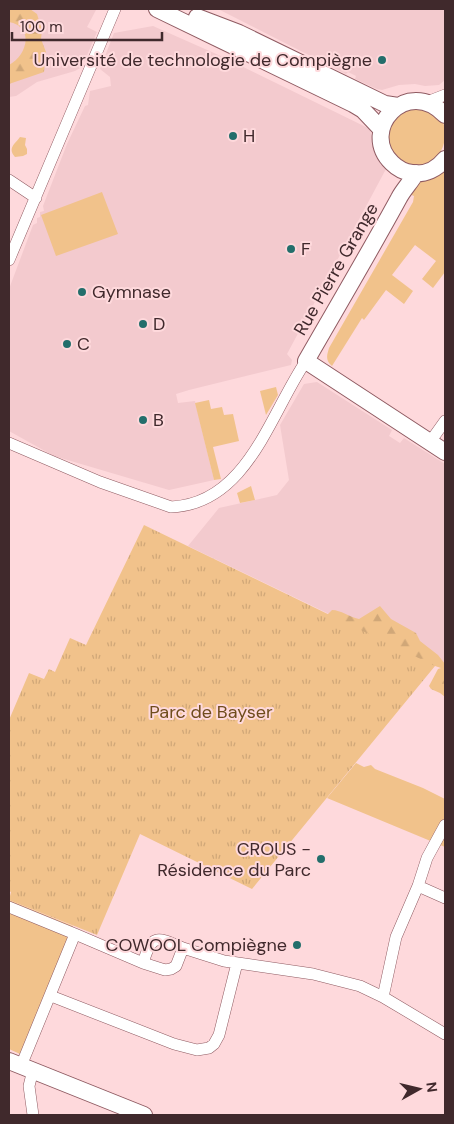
<svg xmlns="http://www.w3.org/2000/svg" width="454" height="1124" viewBox="0 0 454 1124" font-family="'DM Sans',sans-serif">
  <style>
    .built { fill: #f3cace }
    .grass { fill: #f1c28b }
    .forest { fill: url(#forest-firs) }
    .park { fill: url(#park-tufts) }
    .lines { fill: none; stroke-linecap: round; stroke-linejoin: round }
    .street-casing { stroke: #8f5b62; stroke-width: 12 }
    .secondary-casing { stroke: #8f5b62; stroke-width: 18 }
    .street { stroke: #fff; stroke-width: 11 }
    .secondary { stroke: #fff; stroke-width: 16 }
    .poi-dot { fill: #236e6b; stroke: #fed9dc; stroke-width: 2 }
    .labels { text-anchor: middle; stroke-width: 4; stroke-linejoin: round; paint-order: stroke }
    .poi-label { font-size: 18px; fill: #40292c; stroke: #fed9dc; text-anchor: start }
    .street-label { font-size: 18px; fill: #40292c; stroke: #fed9dc }
    .park-label { font-size: 18px; fill: #6f4c1c; stroke: #fed9dc }
  </style>
  <defs>
    <pattern id="forest-firs" width="22" height="20" patternUnits="userSpaceOnUse" patternTransform="scale(1.25)"><rect width="22" height="20" fill="#f1c28b"/><path d="M5 1l3.5 6h-7zM16 11l3.5 6h-7z" fill="#d0a778"/></pattern>
    <pattern id="park-tufts" width="24" height="20" patternUnits="userSpaceOnUse" patternTransform="scale(1.25)"><rect width="24" height="20" fill="#f1c28b"/><path d="M3 7l-1-3M5 7V3M7 7l1-3M15 17l-1-3M17 17v-4M19 17l1-3" fill="none" stroke="#d0a778"/></pattern>
  </defs>
  <rect width="100%" height="100%" fill="#fed9dc"/>
  <path class="built" d="M9,9H93L96,10L87,27L97,32L82,67L75,71L37,82L16,96L9,97Z
    M218,9H445V80L439,85L425,86L415,84L399,85L382,90L377,89L355,79L356,76L348,72L346,74Z
    M153,26L223,57L370,129L374,151L386,169L287,354L292,360L291,365L189,390L176,394L178,403L195,401L214,480L169,490L54,456L9,431V289L33,225L37,223V218L40,217V212L44,211L43,206L67,144L85,106L88,105L90,91L111,86L110,77L100,69L114,33Z
    M317,382L392,430L389,436L400,443L404,438L445,464V670L188,546L219,508L277,495L289,480L280,425L304,384Z"/>
  <path class="grass" d="M418,105C425,110 435,114 441,120C445,124 445,130 445,135C445,153 429,172 409,166C403,164 397,158 392,155C385,117 383,121 418,105Z
    M20,137L26,138L25,145L27,149V154L23,156L15,157C7,148 15,144 20,137Z
    M445,171V272L433,288L422,279L436,261L415,245L392,275L413,291L404,304L386,290L364,320L362,318L332,366C325,360 327,355 329,348L413,202L414,196L409,194L416,184Z
    M102,192L118,234L56,256L41,215Z
    M276,387L278,395L266,415L260,391Z
    M209,400L211,409L222,407L224,415L233,414L239,441L213,447L221,479L214,480L195,403Z
    M251,486L255,500L240,503L237,493Z
    M356,763L364,767L371,765L375,769L423,788L445,799V847L327,798Z
    M9,900L73,926L20,1054L9,1049Z"/>
  <path class="forest" d="M9,9H30L37,14L42,30L41,39L46,52L44,72L9,84V65C27,56 35,27 9,22Z
    M380,606L391,619L416,633L420,641L438,655L445,664V697L440,693L431,689L429,686L438,669L441,668L435,666H428L325,617L332,610C341,610 349,617 359,619Z"/>
  <path class="park" d="M144,525L435,666L252,889L140,834L97,935L9,900L11,892L9,891V720L29,673L44,679L49,669L55,672L70,638L86,645Z"/>
  <g class="lines">
    <g class="street-casing">
      <path id="street" d="M427,102L445,95
        M9,180L36,198
        M9,260L115,9
        M430,442L445,421
        M9,443L100,482L171,507C247,504 270,414 306,361
        M418,886L445,898
        M9,907L75,934
        M143,963C152,933 157,937 183,948
        M51,996L174,1044L197,1050L209,1048L214,1044L219,1035L237,963
        M383,997L396,937L418,886L427,858L445,825
        M21,1066L75,934L143,963L165,970L171,969L176,966L183,948L224,961L313,974L360,986L383,997L445,1034
        M33,1070L29,1086L33,1115"/>
    </g>
    <g class="secondary-casing">
      <path id="secondary" d="M157,9L353,104L363,110L381,129
        M197,17L239,33L385,104L398,106
        M445,115C407,75 358,130 392,163C397,168 404,172 412,173C425,175 437,169 445,159
        M416,173C411,182 403,190 399,198C369,253 337,307 306,361L445,452
        M9,1061L144,1115"/>
    </g>
    <use href="#street" class="street"/>
    <use href="#secondary" class="secondary"/>
  </g>
  <g class="poi-dot">
    <circle cx="382" cy="60" r="5"/>
    <circle cx="233" cy="136" r="5"/>
    <circle cx="291" cy="249" r="5"/>
    <circle cx="82" cy="292" r="5"/>
    <circle cx="143" cy="324" r="5"/>
    <circle cx="67" cy="344" r="5"/>
    <circle cx="143" cy="420" r="5"/>
    <circle cx="321" cy="859" r="5"/>
    <circle cx="297" cy="945" r="5"/>
  </g>
  <g class="labels">
    <g class="poi-label">
      <text x="372" y="66" text-anchor="end">Université de technologie de Compiègne</text>
      <text x="243" y="142">H</text>
      <text x="301" y="255">F</text>
      <text x="92" y="298">Gymnase</text>
      <text x="153" y="330">D</text>
      <text x="77" y="350">C</text>
      <text x="153" y="426">B</text>
      <text x="311" y="855" text-anchor="end">CROUS -<tspan x="311" dy="21">Résidence du Parc</tspan></text>
      <text x="287" y="951" text-anchor="end">COWOOL Compiègne</text>
    </g>
    <g class="street-label">
      <text transform="translate(336 269) rotate(-60)" y="6">Rue Pierre Grange</text>
    </g>
    <g class="park-label">
      <text x="211" y="718">Parc de Bayser</text>
    </g>
  </g>
  <rect width="454" height="1124" fill="none" stroke="#40292c" stroke-width="20"/>
  <g transform="translate(419 1089) rotate(82)" stroke="#fed9dc" stroke-width="4" paint-order="stroke">
  <path d="M0-4L9 19L0 12L-9 19Z" fill="#40292c"/>
  <text y="-8" font-size="14" font-weight="bold" text-anchor="middle" fill="#40292c">N</text>
  </g>
  <path d="M12 32v8h150v-8" fill="none" stroke="#40292c" stroke-width="2.5"/>
  <text x="20" y="32" font-size="15" fill="#40292c" stroke="#fed9dc" stroke-width="4" paint-order="stroke">100 m</text>
</svg>
